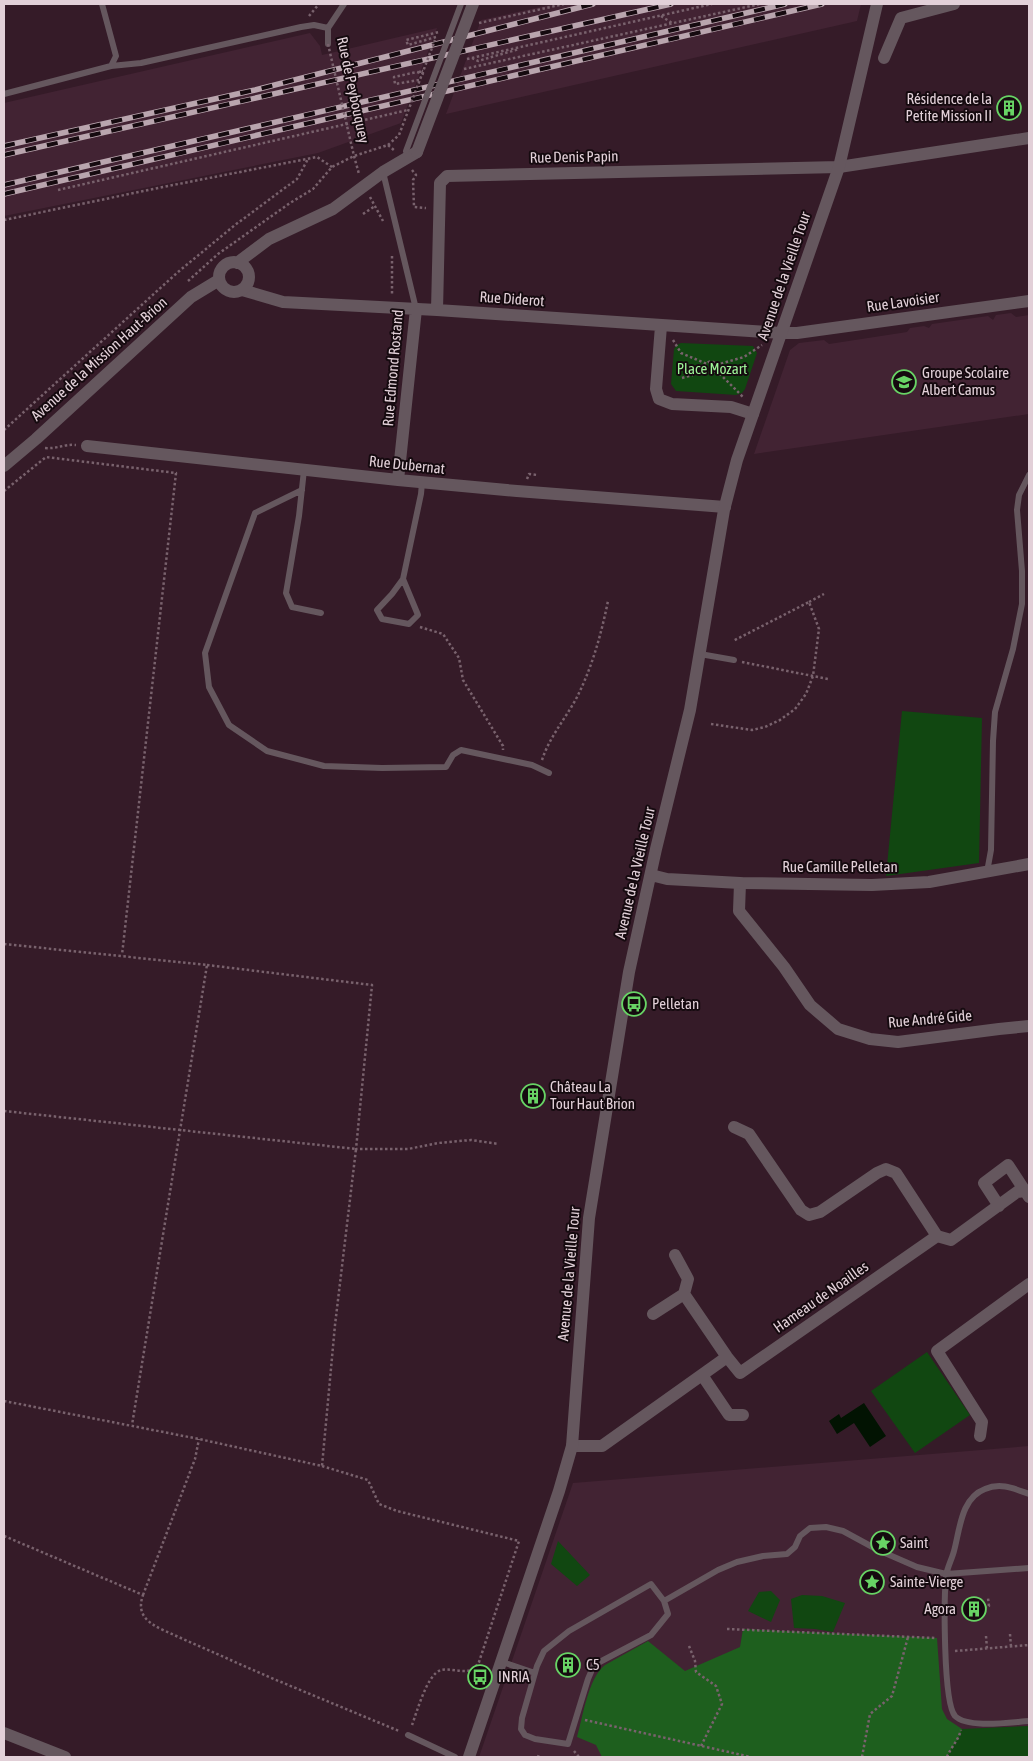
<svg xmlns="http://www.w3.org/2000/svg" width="1033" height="1761" viewBox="0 0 1033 1761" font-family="'Asap Condensed',sans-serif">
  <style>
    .built { fill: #422333 }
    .green { fill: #114711 }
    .forest { fill: #1e5f1e }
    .water { fill: #021302 }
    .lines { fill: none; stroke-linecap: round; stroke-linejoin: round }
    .path { stroke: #79626d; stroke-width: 2.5; stroke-dasharray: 2.5 2.5; stroke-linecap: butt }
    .service { stroke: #65575e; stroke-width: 6 }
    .minor { stroke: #65575e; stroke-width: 12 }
    .tertiary { stroke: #65575e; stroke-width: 12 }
    .rail-casing { stroke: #b9a5ae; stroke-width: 5.5 }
    .rail { stroke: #150a0f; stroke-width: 4; stroke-dasharray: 11; stroke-linecap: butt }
    .path-bridge { stroke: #79626d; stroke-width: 2.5; stroke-dasharray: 2.5 2.5; stroke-linecap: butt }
    .service-bridge { stroke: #65575e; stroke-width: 6 }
    .tertiary-bridge { stroke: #65575e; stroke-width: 12 }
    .labels { text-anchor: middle; stroke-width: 4; stroke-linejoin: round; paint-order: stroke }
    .street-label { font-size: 15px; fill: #e2d0d8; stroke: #150a0f }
    .poi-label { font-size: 15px; fill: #e2d0d8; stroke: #150a0f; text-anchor: start }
    .park-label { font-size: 15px; fill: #9df398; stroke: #150a0f }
  </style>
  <rect width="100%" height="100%" fill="#351b28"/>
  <path class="built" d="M554,4H861L857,21L446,114L481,20Z
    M437,28L401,123L318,153L4,216V103L310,33L320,46L322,55Z
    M1011,313L1016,317L1029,315V414L754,454L790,350L799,343L824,340L829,344L907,332L910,328L924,326L929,328L932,324L988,316L993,320L996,315Z
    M1029,1446V1757H479L573,1483Z"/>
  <path class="green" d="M681,343L753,346L757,353L745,389L742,393L736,395L676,391L671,384L674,349L677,345Z
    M902,711L982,718L979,863L886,876Z
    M927,1352L970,1415L915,1453L871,1391Z
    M558,1541L590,1575L577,1586L551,1564Z
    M771,1591L780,1600L771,1622L748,1611L759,1592Z
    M802,1595L822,1596L845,1603L833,1632L815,1629L794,1628L791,1599Z
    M1029,1726V1757H947C951,1747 959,1740 962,1729Z"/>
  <path class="forest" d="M743,1629L937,1638L942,1709L947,1719L962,1729C959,1740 951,1747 947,1757H602L596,1745L577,1737C583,1717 588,1678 605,1665L648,1641L685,1671L740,1647Z"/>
  <path class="water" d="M864,1403L886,1436L870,1447L854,1423L837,1434L829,1421L839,1414L841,1418Z"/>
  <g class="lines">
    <path class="path" d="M309,16L319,4
      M661,16L672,23
      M479,23L564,4
      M436,37L408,45L406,40L439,32
      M472,58L478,61L519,49
      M467,59L712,4
      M464,69L760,4
      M420,73V70L423,71
      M419,80L395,84L394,77L417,72L424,74
      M354,156L359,174
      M412,170L416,175L413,180L414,207L426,208
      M58,190L408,110
      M370,197L383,221
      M363,214L375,206
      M4,220L163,187L317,157L332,167
      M392,256V296
      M188,281L218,254L290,203L313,189L332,167L354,156L388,145L395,151
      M673,340L681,353L707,364
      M705.5 367a5.5 5.5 0 1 1 11 0a5.5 5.5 0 1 1-11 0Z
      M716,365L744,357L762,345
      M716,370L743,397
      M682,378L707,371
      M4,430L178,272L235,225L297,179L308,159
      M45,448C58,449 63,444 76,445
      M527,479L529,474L537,475
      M4,491L46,457L176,473L122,955
      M809,602L824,594
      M420,627L443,634L459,658L463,680L503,746V750
      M742,662L828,679
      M711,724L752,730L765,727L780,720L795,709L806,694L813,676L819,629L809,602L733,641
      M542,760C549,738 565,719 576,699C592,668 601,635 608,601
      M4,944L207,965L132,1425
      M207,965L372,985L356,1149H408L438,1143L471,1140L499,1144
      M4,1111L356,1149L335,1325L322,1466L199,1439L4,1401
      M322,1466L368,1480L379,1504L397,1511L519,1541L479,1662L473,1670C460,1673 450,1668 441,1670C427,1674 417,1712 412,1725
      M4,1536L143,1595C136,1615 148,1623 165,1631L269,1677L399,1731
      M143,1595L195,1459L199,1439
      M984,1607L989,1606L988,1598
      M727,1629L935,1638
      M1010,1634L1011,1647
      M986,1636L987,1649
      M689,1646L695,1661L696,1672L716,1686L722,1704L701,1746
      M955,1651L1029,1645
      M585,1720L751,1757
      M574,1751L579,1757
      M537,1756L540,1757
      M862,1757L870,1714L892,1696L908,1637
      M947,1757C951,1747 958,1741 961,1730"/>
    <path class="service" d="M102,4L116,56L111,66
      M328,44V28L344,4
      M4,94L111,66L141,63L301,27L314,25L328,28
      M383,172L416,309
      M304,470L299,516L286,593L292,607L321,613
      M302,490L255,513L205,653L209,687L229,725L267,751L324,766L382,768L446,767L453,755L461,750L532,765L549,773
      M403,579L418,615L409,624L382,619L377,610L392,594L403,579L421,494L422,483
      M700,654L734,660
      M987,872L991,850L993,741L995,712L1013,649L1022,604V571L1017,510L1019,495L1029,475
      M1029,1494C1015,1489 1001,1482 985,1489C961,1498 960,1529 954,1551C952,1559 947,1568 946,1576C944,1598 943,1702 955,1716C968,1729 1012,1722 1029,1721
      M651,1584L664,1601L668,1614L651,1635L594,1665L588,1679L568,1744L535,1739L525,1735L521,1729L522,1718L537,1666L544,1651L569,1631Z
      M664,1601L718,1570L737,1562L763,1556L787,1554L795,1547L800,1536L810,1528L826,1527L843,1531L878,1550L917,1567L946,1574L1029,1568
      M502,1662L535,1673
      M408,1735L455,1757"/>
    <path class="minor" d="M884,58L901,18L954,4
      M242,290L283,302L437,310L781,333H797L1029,301
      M437,310L440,183L447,176L839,167L1029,138
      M661,326L656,389L659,399L672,404L731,407L753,414
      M87,446L398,480L517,491L725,507
      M398,480L416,309
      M740,883L739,911L784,967L810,1005L838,1029L870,1039L898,1042L999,1029L1029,1026
      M734,1127L749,1134L801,1210L809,1215L820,1212L877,1173L886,1169L896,1173L937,1236
      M999,1206L984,1183L1008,1165L1025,1191
      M675,1255L688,1279L684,1294
      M653,1314L684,1294L727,1357L740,1373L937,1236L951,1240L1017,1192L1025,1191L1029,1197
      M702,1375L729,1415H743
      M980,1436L982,1422L937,1351L1029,1284
      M572,1446H602L727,1357
      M4,1733L65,1757"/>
    <path class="tertiary" d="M219 277a15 15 0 1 1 30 0a15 15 0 1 1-30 0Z
      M237,263L269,239L333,209L383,172L417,152
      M4,466L36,439L191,297L219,280
      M651,875L667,879L740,883L872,885L929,882L1029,864
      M469,1757L559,1491L572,1446L589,1218L629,972L656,849L690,710L724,510L737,460L839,167L877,4"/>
    <g class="rail-casing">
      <path id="rail" d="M4,146L255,90L593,4
        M4,155L671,4
        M4,185L785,4
        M4,194L822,4"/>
    </g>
    <use href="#rail" class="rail"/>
    <path class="path-bridge" d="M328,44L354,156
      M388,145L399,135L435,40"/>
    <path class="service-bridge" d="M406,151L461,4"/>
    <path class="tertiary-bridge" d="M417,152L473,4"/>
  </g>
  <defs>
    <g id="building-ring" transform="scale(1.25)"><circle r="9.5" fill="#150a0f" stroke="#68d465" stroke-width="1.5"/><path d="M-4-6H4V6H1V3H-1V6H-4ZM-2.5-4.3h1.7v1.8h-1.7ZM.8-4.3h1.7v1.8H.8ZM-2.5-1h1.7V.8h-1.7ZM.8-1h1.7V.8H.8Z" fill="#68d465"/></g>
    <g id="school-ring" transform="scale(1.25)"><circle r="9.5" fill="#150a0f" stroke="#68d465" stroke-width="1.5"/><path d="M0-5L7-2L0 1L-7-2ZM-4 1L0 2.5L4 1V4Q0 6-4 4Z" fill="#68d465"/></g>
    <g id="bus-ring" transform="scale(1.25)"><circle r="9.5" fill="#150a0f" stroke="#68d465" stroke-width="1.5"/><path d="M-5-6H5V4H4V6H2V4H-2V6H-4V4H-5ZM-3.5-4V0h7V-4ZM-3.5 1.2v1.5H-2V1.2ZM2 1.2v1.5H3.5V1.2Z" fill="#68d465"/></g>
    <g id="sight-ring" transform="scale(1.25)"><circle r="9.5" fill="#150a0f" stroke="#68d465" stroke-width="1.5"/><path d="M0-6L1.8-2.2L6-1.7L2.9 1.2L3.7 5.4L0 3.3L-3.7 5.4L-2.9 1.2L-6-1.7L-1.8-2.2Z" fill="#68d465"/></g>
  </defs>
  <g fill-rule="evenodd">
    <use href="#building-ring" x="1009" y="108"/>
    <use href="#school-ring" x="904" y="382"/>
    <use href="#bus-ring" x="634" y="1004"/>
    <use href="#building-ring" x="533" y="1096"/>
    <use href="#sight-ring" x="883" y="1543"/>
    <use href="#sight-ring" x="872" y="1582"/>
    <use href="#building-ring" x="974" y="1609"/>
    <use href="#building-ring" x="568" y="1665"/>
    <use href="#bus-ring" x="480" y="1677"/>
  </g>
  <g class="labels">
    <g class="street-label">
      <text transform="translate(353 90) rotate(78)" y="5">Rue de Peybouquey</text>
      <text transform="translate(574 157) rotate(-1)" y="5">Rue Denis Papin</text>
      <text transform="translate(784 276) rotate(-71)" y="5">Avenue de la Vieille Tour</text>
      <text transform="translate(512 299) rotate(4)" y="5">Rue Diderot</text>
      <text transform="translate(903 302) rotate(-8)" y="5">Rue Lavoisier</text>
      <text transform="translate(99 359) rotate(-42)" y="5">Avenue de la Mission Haut-Brion</text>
      <text transform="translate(393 368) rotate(-85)" y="5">Rue Edmond Rostand</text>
      <text transform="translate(407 465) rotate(6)" y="5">Rue Dubernat</text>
      <text x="840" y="872">Rue Camille Pelletan</text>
      <text transform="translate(635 873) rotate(-77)" y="5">Avenue de la Vieille Tour</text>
      <text transform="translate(930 1019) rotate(-5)" y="5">Rue André Gide</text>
      <text transform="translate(569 1274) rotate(-85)" y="5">Avenue de la Vieille Tour</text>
      <text transform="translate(821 1297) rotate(-35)" y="5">Hameau de Noailles</text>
    </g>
    <g class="poi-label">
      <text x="992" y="104" text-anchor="end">Résidence de la<tspan x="992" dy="17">Petite Mission II</tspan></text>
      <text x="922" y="378">Groupe Scolaire<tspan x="922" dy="17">Albert Camus</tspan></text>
      <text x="652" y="1009">Pelletan</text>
      <text x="550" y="1092">Château La<tspan x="550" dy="17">Tour Haut Brion</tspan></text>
      <text x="900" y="1548">Saint</text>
      <text x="890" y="1587">Sainte-Vierge</text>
      <text x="956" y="1614" text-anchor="end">Agora</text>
      <text x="586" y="1670">C5</text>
      <text x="498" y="1682">INRIA</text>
    </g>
    <g class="park-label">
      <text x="712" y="374">Place Mozart</text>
    </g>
  </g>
  <rect width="1033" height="1761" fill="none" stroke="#e2d0d8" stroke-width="10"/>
</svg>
